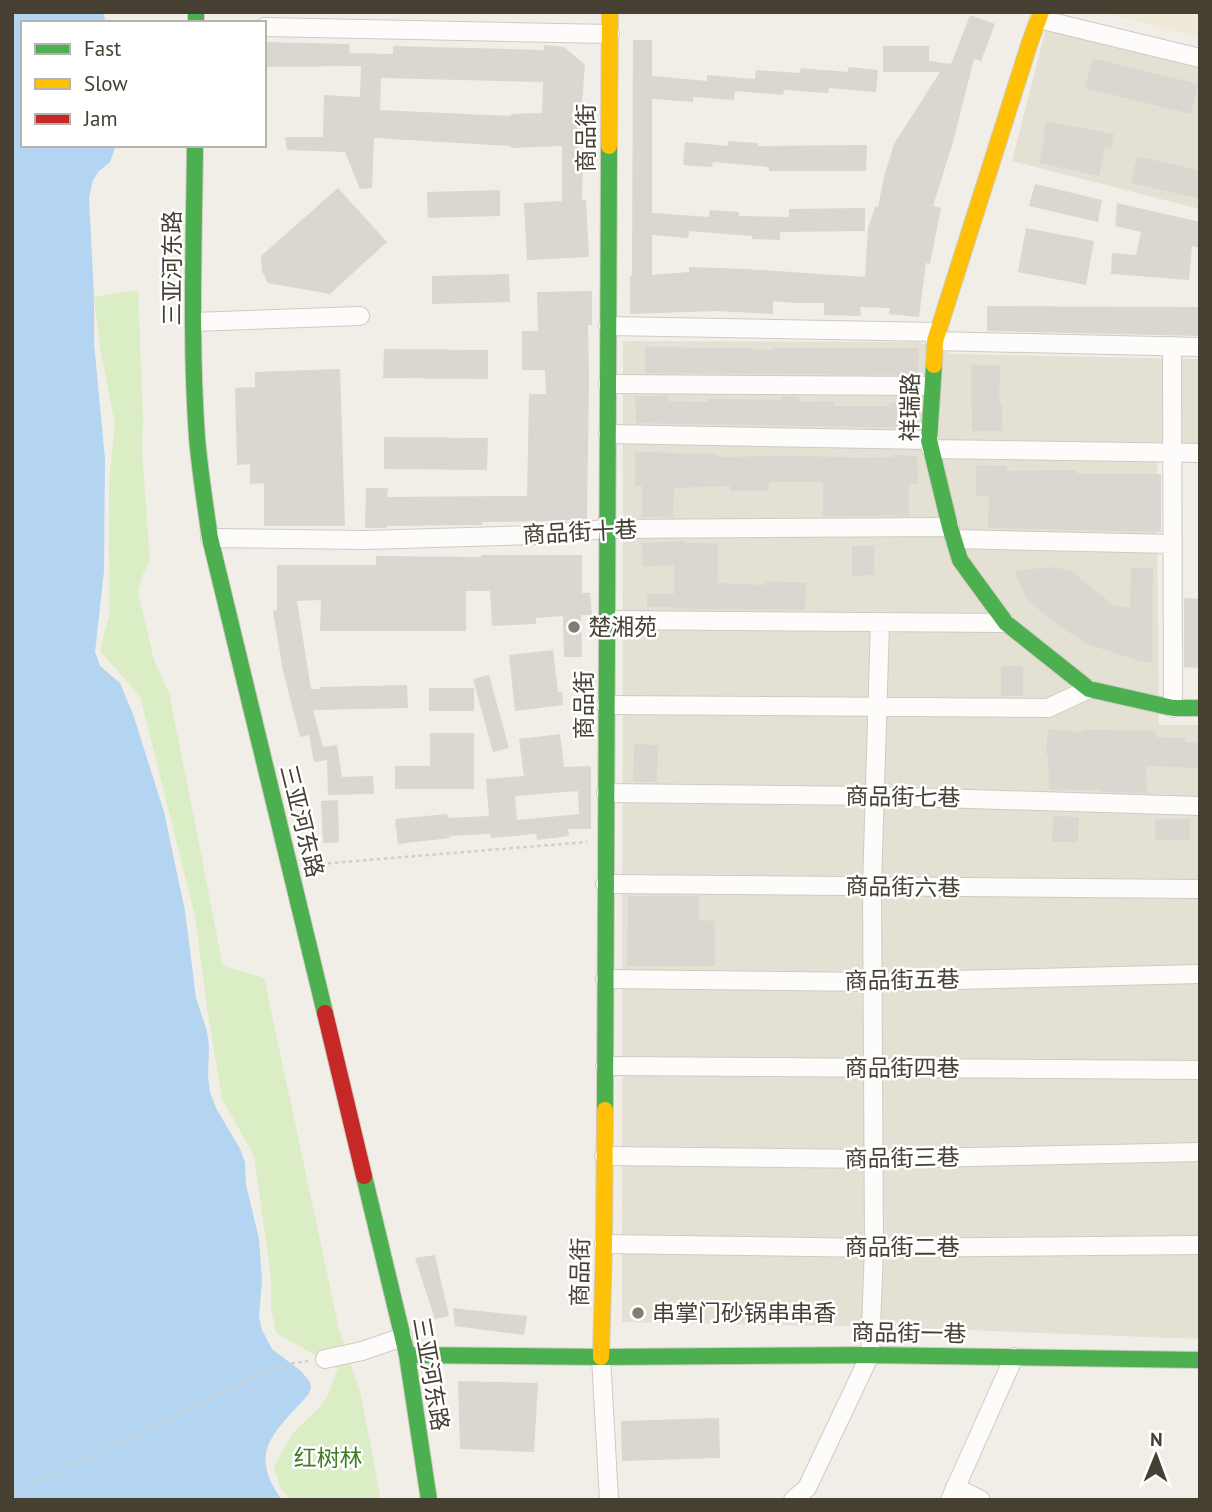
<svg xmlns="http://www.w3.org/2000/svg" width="1212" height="1512" viewBox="0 0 1212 1512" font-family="'PT Sans','Noto Sans SC',sans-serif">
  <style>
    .residential { fill: #e5e0d4 }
    .education { fill: #efead8 }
    .green { fill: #dbedc4 }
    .water { fill: #b3d5f2 }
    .building { fill: #d9d7d0; fill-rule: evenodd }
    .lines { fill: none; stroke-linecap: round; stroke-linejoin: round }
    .street-casing { stroke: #cecbc5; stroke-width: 20 }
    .fast-casing { stroke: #d0ccbd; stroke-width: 18 }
    .slow-casing { stroke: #d0ccbd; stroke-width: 18 }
    .jam-casing { stroke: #d0ccbd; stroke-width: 18 }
    .path { stroke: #d1cec9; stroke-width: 2.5; stroke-dasharray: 3.5 3.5; stroke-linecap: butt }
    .street { stroke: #fdfcfb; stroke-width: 18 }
    .fast { stroke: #4caf50; stroke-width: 16 }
    .slow { stroke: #ffc107; stroke-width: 16 }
    .jam { stroke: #c62828; stroke-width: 16 }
    .poi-dot { fill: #827d72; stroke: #fff; stroke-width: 2.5 }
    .labels { text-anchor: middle; stroke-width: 5; stroke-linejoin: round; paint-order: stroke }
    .street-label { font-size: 23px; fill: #464033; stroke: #fff }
    .poi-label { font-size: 23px; fill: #464033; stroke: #fff; text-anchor: start }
    .park-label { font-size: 23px; fill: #3e7d21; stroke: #fff }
  </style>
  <rect width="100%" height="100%" fill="#f0eee7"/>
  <path class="residential" d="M1046,28L1200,67V209L1012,161Z
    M623,341L918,342L953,354L1200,359V450L1158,448L1157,497L1159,725H1200V1339L887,1327L622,1322Z"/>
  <path class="education" d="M1101,12H1200V38Z"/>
  <path class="green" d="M138,290L143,418L142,452L150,560L143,574L138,592L154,660L169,693L223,966L264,978L339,1329L360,1392L381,1500H292L280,1488L274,1467L292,1434L322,1405L329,1393L338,1368L276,1333L271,1307V1277L254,1156L232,1116L222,1100L207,1007L195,916L140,696L100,651L109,616V482L115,424L100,347L94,297Z"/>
  <path class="water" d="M12,12H103L106,23H23V145H116L110,162L99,171L93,180L89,198L94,297V343L105,459L104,571L95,652L100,666L120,683L133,714L164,812L185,911L196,998L207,1031L209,1047L208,1076L210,1092L216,1108L240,1149L245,1162L246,1185L259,1239L262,1280L259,1317L262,1330L272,1349L301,1371L310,1382L311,1388L308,1395C276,1431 246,1451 282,1500H12Z"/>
  <path class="building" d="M970,15L995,24L981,61L974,59L953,142L933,206L941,208L930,264L926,263L919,317L889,314L890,308L860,307L861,316L824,315V303H796L773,301V314L717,311L630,314V276H632L633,40H652V76L707,81V75L755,79L756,70L800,73L801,68L848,72V67L878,70L876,92L829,88L828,93L784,90L783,95L735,91L734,100L693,97V102L652,99V213L709,217L710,210L739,212V216L789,217V209L865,208V231L780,232V240L752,239V236L689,231L688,238L652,235V275L689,272V267L747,269L865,277L868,228L875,207H878L884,177L894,144L940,72H883V46H929V61L951,64Z
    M264,42L349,44L350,53L393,54V46L544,50V45L564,47L585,65L578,153H583L582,200H586L589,257L527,260L524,203L562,201V146L511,148V146L374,138L372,188L360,189L345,152L287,150L285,137H323L324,95L360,97L361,66L264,67ZM381,78L543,82L542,113L511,114V116L380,110Z
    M1093,58L1198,84L1191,114L1085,88Z
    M1046,121L1114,134L1111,149L1105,148L1099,176L1039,163L1045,136H1043Z
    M728,141L758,143V146L867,145L866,171H769V167L713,162L712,167L683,165L685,142L728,146Z
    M1137,156L1200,171V199L1131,183Z
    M1035,184L1102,200L1098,222L1029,206Z
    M338,188L387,242L330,294L268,283L262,271L261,256Z
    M500,190V216L428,218L427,192Z
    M1117,203L1200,222V248L1192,246L1189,280L1111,274L1112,253L1136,255L1141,232L1115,226Z
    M1026,228L1094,241L1086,285L1018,272Z
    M509,274L510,302L432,304V276Z
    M592,291V325H588L589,379L587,519L559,521L482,522V525L387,526V528H365L366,488H388L387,497L527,496L529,394H546L545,370H522V331H538L537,292Z
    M987,306L1200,307V336L987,331Z
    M645,347L739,348L772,350V348H919L918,375L645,373Z
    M384,349L488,350V379L383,378Z
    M971,365H1000L999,403H1002V431H972Z
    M340,369L345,526H264V483L250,484V464L237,465L235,388L255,387V372Z
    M635,396H668V401L708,402V399L781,400V396L799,397V402L834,401V406H889V403L915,402V428L636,423Z
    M384,437L488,438L487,470L384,469Z
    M635,452L717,454V457L784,456L850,457V458L893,457V455L917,456L918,484H909V516H823V482H769V491H730V486L674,488L673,517H642V486H635Z
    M976,465L1007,466V471L1076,470V473L1090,474H1161V532L988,528L989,497L976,496Z
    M684,541V543H718V583L764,585L765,581L806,583L805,610L674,609V607H647V594H674V565L643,567L642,543Z
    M852,546H874V575L852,576Z
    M481,555H582V593H590L592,615H581L582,657H564L563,616L536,618V624L492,626L490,591H466V631H320L321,600L297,601L311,689H320V687L407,685L408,708L313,710L323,747L337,745L342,777L373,776L374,794L328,795L327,760L314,762L309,735L300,737L283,671L273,611L277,610V565H376V556L481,557Z
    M1049,567L1070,570L1113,605L1130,608L1131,568H1153L1152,663L1139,661L1087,644L1052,621L1025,597L1015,571Z
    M1184,598L1200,599V668L1184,667Z
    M553,650L558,692H562L563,705L515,711L509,655Z
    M1001,666H1023V696H1001Z
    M489,675L509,748L493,752L473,679Z
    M429,688H474V711H429Z
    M1048,729L1083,732V730H1107L1156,731V737L1185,738V742H1200V768L1146,766L1147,793L1102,792V790H1049L1048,754H1046Z
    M430,733H474V789H395V766H430Z
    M560,734L564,767L591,766V829H568L569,836L537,840L536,834L491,838L490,834L449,836L450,838L398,844L395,819L447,814L448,818L489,816L486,779L524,776L519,739ZM578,791L579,814L517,820L515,796Z
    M634,744L658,745L657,782H633Z
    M338,800L339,842L323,843L321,801Z
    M1053,816L1079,817L1078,842H1052Z
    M1155,819H1190V840H1155Z
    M628,896H699V920L715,921V966H627Z
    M435,1255L449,1316L435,1319L415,1258Z
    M453,1308L527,1316L524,1335L455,1326Z
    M458,1381L538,1383L534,1452L460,1449Z
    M719,1418L720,1458L622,1461L621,1421Z"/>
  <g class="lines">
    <g class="street-casing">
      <path id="street" d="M1039,19L1200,58
        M264,27L610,34
        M194,322L360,316
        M608,326L937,332
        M935,341L1200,347
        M1172,346L1173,708
        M608,384L931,386
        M608,434L929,440
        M931,449L1200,453
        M210,538L366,540L533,535L607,529L950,527
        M954,539L1173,544
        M607,620L1006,623
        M606,705L1048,708L1089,689
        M606,793L874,796L1200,806
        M605,884L1200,889
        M605,979L872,982L1200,974
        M605,1066L1200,1070
        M604,1156L874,1159L1200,1152
        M604,1244L874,1248L1200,1245
        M601,1357L609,1500
        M325,1359L362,1351L403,1337
        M955,1487L981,1500
        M793,1500L807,1488L870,1355L874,1248L872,886L880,622
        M950,1500L1014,1357"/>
    </g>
    <g class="fast-casing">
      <path id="fast" d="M196,12V23
        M195,145C194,243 190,340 197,438C200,471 205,505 210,538L325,1013
        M934,365L929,440L950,527L960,560L1006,623L1089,689L1173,708H1200
        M605,1110L609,146
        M364,1176L407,1355L429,1500
        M407,1355L601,1357L870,1355L1200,1360"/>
    </g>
    <g class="slow-casing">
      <path id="slow" d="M609,146L610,12
        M934,365L935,341L1030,42L1041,12
        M601,1357L604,1244L605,1110"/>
    </g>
    <g class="jam-casing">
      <path id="jam" d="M325,1013L364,1176"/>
    </g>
    <path class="path" d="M307,865L587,842
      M12,1492L282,1365L308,1361"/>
    <use href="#street" class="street"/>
    <use href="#fast" class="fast"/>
    <use href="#slow" class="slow"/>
    <use href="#jam" class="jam"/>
  </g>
  <g class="poi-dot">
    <circle cx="574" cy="627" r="7"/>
    <circle cx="638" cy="1313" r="7"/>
  </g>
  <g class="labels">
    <g class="street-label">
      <text transform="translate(586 138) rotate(-90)" y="8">商品街</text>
      <text transform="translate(172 268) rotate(-90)" y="8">三亚河东路</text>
      <text transform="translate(910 407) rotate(-89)" y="8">祥瑞路</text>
      <text transform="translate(580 532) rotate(-3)" y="8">商品街十巷</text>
      <text transform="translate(584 705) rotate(-90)" y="8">商品街</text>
      <text transform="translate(903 797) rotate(1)" y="8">商品街七巷</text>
      <text transform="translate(302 821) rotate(76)" y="8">三亚河东路</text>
      <text transform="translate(903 887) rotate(1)" y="8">商品街六巷</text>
      <text transform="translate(902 980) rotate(-1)" y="8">商品街五巷</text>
      <text x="902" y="1076">商品街四巷</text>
      <text transform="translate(902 1158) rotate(-1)" y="8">商品街三巷</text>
      <text x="902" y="1255">商品街二巷</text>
      <text transform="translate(580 1272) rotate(-89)" y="8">商品街</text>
      <text transform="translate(909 1333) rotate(1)" y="8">商品街一巷</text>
      <text transform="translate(431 1374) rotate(80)" y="8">三亚河东路</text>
    </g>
    <g class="poi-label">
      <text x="588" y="635">楚湘苑</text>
      <text x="652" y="1321">串掌门砂锅串串香</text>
    </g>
    <g class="park-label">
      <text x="328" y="1466">红树林</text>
    </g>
  </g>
  <rect width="1212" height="1512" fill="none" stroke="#464033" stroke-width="28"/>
  <rect x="21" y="21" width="245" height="126" fill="#ffffff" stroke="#b5b3ad" stroke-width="2"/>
  <rect x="35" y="44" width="35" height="10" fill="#4caf50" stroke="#b5b3ad" stroke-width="2"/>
  <text x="84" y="56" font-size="21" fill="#464033">Fast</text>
  <rect x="35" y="79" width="35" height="10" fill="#ffc107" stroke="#b5b3ad" stroke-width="2"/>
  <text x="84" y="91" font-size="21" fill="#464033">Slow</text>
  <rect x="35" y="114" width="35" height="10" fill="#c62828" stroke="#b5b3ad" stroke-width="2"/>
  <text x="84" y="126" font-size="21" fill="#464033">Jam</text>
  <g transform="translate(1156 1456) rotate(1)" stroke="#ffffff" stroke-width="5" paint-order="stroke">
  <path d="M0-5L12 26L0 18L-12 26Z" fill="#464033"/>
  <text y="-10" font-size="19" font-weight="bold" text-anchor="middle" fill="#464033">N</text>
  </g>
</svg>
